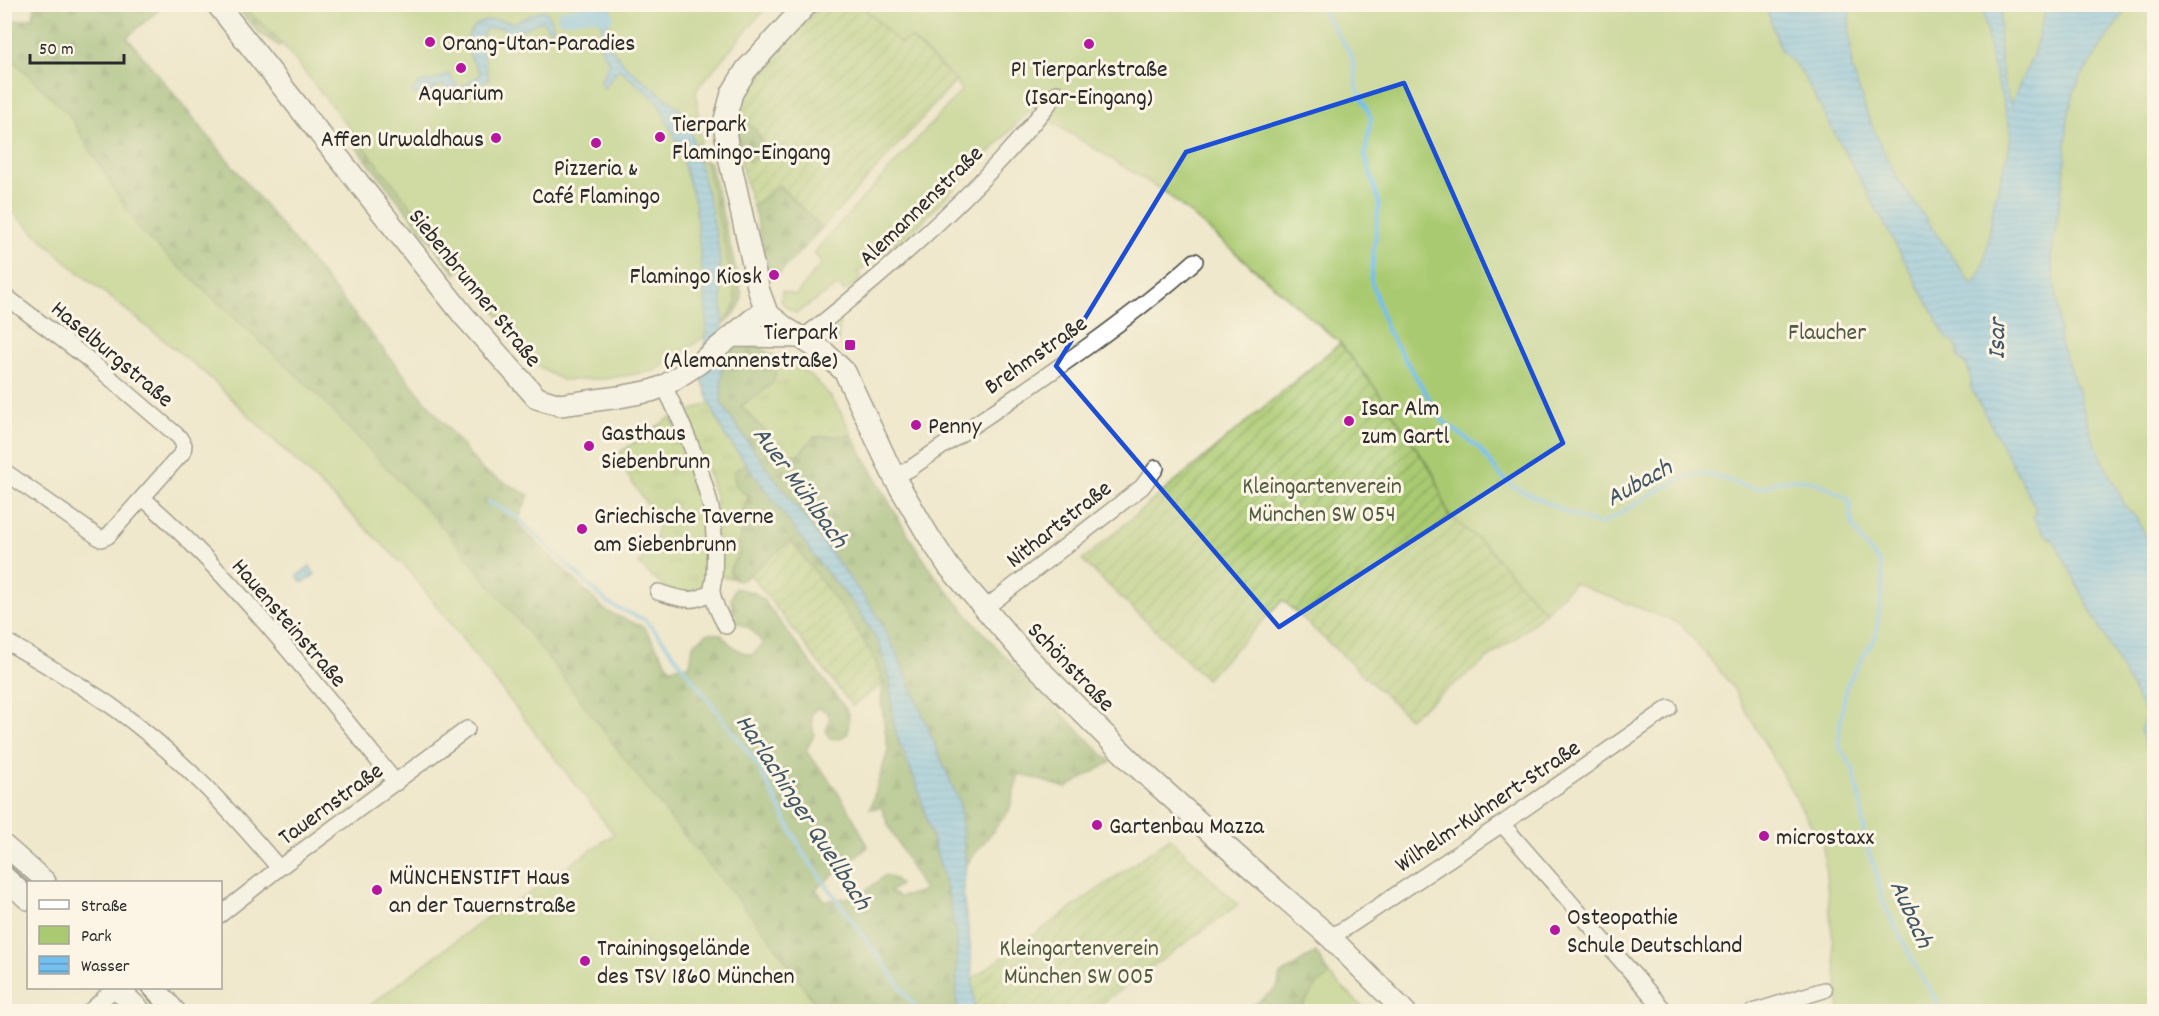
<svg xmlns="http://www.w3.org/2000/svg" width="2159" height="1016" viewBox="0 0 2159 1016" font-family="Dekko,sans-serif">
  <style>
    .grass { fill: url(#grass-tufts); stroke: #6a7a4e; stroke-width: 1.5 }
    .forest { fill: url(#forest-firs); stroke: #596c48; stroke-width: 1.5 }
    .park { fill: #aaca72; stroke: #6a7a4e; stroke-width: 1.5 }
    .garden { fill: url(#garden-furrows); stroke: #6a7a4e; stroke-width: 1.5; fill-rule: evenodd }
    .water { fill: url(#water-rules); stroke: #50758c; stroke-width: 1.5 }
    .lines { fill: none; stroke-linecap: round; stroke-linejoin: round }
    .stream { stroke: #74bfed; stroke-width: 4 }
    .canal { stroke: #74bfed; stroke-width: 14 }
    .street-casing { stroke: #484743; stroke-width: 18 }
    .secondary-casing { stroke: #484743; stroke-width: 24 }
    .street { stroke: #fff; stroke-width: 15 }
    .secondary { stroke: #fff; stroke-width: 21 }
    .tram { stroke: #2b2b2b; stroke-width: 1.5 }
    .marked { fill: none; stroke: #1d4ed8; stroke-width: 4.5; stroke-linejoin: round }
    .poi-dot { fill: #b5179e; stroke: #fcf5e5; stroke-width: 2 }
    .labels { text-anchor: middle; stroke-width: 6; stroke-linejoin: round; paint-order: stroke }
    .poi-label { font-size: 24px; fill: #2b2b2b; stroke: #fcf5e5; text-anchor: start }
    .street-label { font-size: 24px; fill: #2b2b2b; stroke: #fcf5e5 }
    .park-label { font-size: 24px; fill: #515b40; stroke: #fcf5e5 }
    .water-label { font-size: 26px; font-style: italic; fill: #415765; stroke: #fcf5e5 }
  </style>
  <defs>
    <pattern id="grass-tufts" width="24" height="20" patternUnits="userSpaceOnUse" patternTransform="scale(1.5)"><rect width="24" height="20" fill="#aaca72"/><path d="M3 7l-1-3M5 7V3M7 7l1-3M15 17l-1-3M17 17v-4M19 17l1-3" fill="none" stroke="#8ba45e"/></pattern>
    <pattern id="forest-firs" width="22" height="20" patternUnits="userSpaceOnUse" patternTransform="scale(1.5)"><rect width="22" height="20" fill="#87ae64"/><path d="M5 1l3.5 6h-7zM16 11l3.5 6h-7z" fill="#6f8e53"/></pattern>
    <pattern id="garden-furrows" width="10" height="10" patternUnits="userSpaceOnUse" patternTransform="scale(1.5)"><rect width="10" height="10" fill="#aaca72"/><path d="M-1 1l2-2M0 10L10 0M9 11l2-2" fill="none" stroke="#8ba45e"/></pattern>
    <pattern id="water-rules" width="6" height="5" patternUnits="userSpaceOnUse" patternTransform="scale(1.5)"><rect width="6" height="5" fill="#74bfed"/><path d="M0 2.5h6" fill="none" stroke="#5f9bc0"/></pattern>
  </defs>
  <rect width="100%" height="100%" fill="#fcf5e5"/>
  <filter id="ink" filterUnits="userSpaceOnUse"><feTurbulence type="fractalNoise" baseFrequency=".0167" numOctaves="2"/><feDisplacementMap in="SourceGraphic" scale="12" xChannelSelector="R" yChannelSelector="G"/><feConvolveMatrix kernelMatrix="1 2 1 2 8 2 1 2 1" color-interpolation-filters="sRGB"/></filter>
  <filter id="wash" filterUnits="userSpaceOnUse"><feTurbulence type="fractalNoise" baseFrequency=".008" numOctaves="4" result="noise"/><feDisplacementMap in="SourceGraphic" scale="24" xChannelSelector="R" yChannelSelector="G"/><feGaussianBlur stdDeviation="1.35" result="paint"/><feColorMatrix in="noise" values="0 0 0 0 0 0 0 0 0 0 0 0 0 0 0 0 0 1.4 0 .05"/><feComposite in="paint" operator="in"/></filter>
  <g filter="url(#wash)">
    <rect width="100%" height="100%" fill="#efe8cc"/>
    <path class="grass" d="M835,321L840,324L838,343L829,337L826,332Z
      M780,359C818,373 836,399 852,435L814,437L799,455L777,461L768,435L741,406L757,396L773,382Z
      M710,403L724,434L747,462L734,472L750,495L744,531L740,536V552L730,569L731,578L719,576L716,500L707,468L683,414Z
      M671,417L696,474L701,493L707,525L706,582L702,590C669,599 661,585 639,564L656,537L658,521L615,456Z"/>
    <path class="forest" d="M35,5H165L127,37L483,471L529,495L517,523L606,611L644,627L670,668L690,665L693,645L708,633L721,634C729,645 738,652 752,655L763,644L751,629L734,621L731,599L735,588L753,592L763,599L849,713L848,733L840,739L830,738L826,731L830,718L826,711L817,708L811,715L814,735L806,751C831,779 852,812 868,847L816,889L825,901C856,897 861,897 885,875L895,879L900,885L889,892L900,897L924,891L888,825L881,807L870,809L888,750L881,702L883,684L874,658L849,618L791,541L744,579L739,581L731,578L730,569L740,552L737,544L744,531C739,517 742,508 750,496C737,491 734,485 734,472L747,462L821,565L858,609L879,643L890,680L893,720L898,739L917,785L948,893L957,940V1011H820L769,937L614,834L409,570L205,373L70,265L5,205L4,20L8,22L33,18Z
      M234,5H250L288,38L279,46L260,34Z
      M740,112L757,132L765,147L761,155L748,162L737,136Z
      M350,129L462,264L456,274L344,132Z
      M699,159L710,162L742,295C741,309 733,316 723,325L705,185Z
      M778,185L822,228L779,274L774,268L769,272L753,206Z
      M757,346L780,359L773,382L757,396L741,406L768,435L777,460L789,454H799L814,437L852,435C880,484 906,538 941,583C993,648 1052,704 1111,762L1066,788L1019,774L1009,811L966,865L959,802L896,652L721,403L722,359L736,348Z
      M1316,952L1330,976L1317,985L1302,1006V1011L1244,1012L1277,988L1280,975C1293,968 1303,959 1316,952Z"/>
    <path class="park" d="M241,5H768L696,90L701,142L694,146L697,159L705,161L732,279L736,303L725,322L655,371L604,379L562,380L540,368L276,36Z
      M861,5H2154V1011H1840L1823,846L1732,686L1681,624L1574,583L1545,612L1485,545L1448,515L1435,476L1376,390L1340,343L1165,192L1050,121L1033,107L918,226L858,272L862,279L844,292L839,285L796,313L787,308L781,301L782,291L796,295L821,264L815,254L817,249L961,91L956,81L911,38L900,43Z
      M5,47L14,61L69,115L139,230L313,390L450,535L556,668L668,816L769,937L820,1011H362L497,910L522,898L614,834L409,570L205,373L70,265L5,205Z
      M1329,976H1330L1366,1010L1363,1012L1302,1011V1006L1317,985Z"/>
    <path class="garden" d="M821,5H861L900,43L911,38L956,81L822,228L779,185L753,206C745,181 731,136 739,111C750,79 799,31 821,5ZM740,113L757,132L765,147L761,155L748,162L737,136Z
      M1340,343L1379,393L1435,476L1448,515L1485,545L1545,612L1526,630L1409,718L1283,600L1206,679L1082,560Z
      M791,541L849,618L874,658L883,684L852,706L750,574Z
      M1170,838L1238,905L1091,1011H975L972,979Z"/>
    <path class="water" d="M604,5H612L605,41L628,68L680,109L690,128L711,207L719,250L723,317L721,403L749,444L875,612L896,652L959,802L966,865L963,898L969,932L975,1011H957V940L948,893L917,785L898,739L893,720L890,680L879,643L858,609L821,565L724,434L710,403L701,377L707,319L695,202L676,140L657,101L619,69L604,88L600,83L609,62L595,38L602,29L600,15Z
      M1763,5H1850L1849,22L1852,69L1868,117L1895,175L1971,283H1974L1981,273L1985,259L1994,202L2009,150L2011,132L1992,61L1982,5H2003C1997,32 1999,79 2011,104L2033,55L2047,5H2129L2081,77L2075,89L2068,117L2064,177L2051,258L2058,302L2060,343L2075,382L2091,434L2104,463L2126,507L2139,521L2154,557V769L2140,730L2146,716L2055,542L2045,534L2033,517L2036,509L1970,386L1972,384L1967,366L1958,357V350L1953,341L1948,340L1799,68L1781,51L1768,13Z
      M542,10L547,12L554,27L549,31L544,22H539L511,35L502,28L486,29L480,40L489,79L461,100L442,85L429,92L413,95L412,92L419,83L432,81L449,74L459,89L481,74L469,55L472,47L468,36C476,17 497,18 513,23Z
      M310,566L315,575L302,583L297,576Z"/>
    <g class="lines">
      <path class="stream" d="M1318,4L1352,56L1357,88L1371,118L1365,155L1379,202L1371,280L1387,330L1443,421L1480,449L1499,474L1514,487L1568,513L1600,525C1625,512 1681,471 1707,474C1723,476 1738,487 1755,488C1763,489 1773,483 1781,481C1809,475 1825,485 1849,500L1852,523L1862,542L1880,563L1883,581L1876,636L1847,684L1840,724L1839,746L1853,769L1861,803L1865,842L1875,868L1883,902L1916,967L1943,1012
        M488,502L517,517L609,604L645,620L662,639L757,764L803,853L919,1012"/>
      <path class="canal" d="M564,16L591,12L607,16"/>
    </g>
  </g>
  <g filter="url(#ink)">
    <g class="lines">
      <g class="street-casing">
        <path id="street" d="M4,295L88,359L179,437L184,445L183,452L108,536L101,539L4,471
          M802,338C827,320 850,300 874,280C940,224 1004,163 1057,93
          M664,386C684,426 701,465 711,508C715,530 715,556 714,578C713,582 712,587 712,592C714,603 720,616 726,626
          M894,477L911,468C1006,402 1109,338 1195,261
          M143,498C238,582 317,684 396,783
          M658,592C677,598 696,606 712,590
          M984,609L1142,487L1156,468
          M4,640C42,663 81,684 117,710C180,756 229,809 279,868
          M1502,824L1666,1012
          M220,915L279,868L467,729
          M1330,937L1346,928L1502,824L1669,708
          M89,1012L115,988
          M1753,1012L1824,990"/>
      </g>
      <g class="secondary-casing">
        <path id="secondary" d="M217,4L464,316L537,398L560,405L619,397L651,391L664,386L698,364L765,309
          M807,4L746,70L732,93L724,123L729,157L759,291L767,313L787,329L825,353L845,372L894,477L928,535L949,567L1025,655L1133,763L1248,866L1330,937L1405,1012
          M733,336L799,337
          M4,846L45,882
          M4,877L28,899
          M117,988L141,1012
          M154,988L175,1012"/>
      </g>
      <use href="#street" class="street"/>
      <use href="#secondary" class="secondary"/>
      <path class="tram" d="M4,859L31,882
        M139,988L162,1012"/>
    </g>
  </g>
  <path d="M0 0H2159V1016H0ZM1404,83L1563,443L1279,627L1056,366L1186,152Z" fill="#efe8cc" fill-opacity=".55" fill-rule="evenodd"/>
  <path class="marked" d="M1404,83L1563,443L1279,627L1056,366L1186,152Z"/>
  <g class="poi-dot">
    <circle cx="430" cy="42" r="6"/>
    <circle cx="1089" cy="44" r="6"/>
    <circle cx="461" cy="68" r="6"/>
    <circle cx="660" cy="137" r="6"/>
    <circle cx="496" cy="138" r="6"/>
    <circle cx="596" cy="143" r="6"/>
    <circle cx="774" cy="275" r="6"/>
    <rect x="844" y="339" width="12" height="12" rx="3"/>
    <circle cx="1349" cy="421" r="6"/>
    <circle cx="916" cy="425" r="6"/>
    <circle cx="589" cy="446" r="6"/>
    <circle cx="582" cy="529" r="6"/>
    <circle cx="1097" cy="825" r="6"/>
    <circle cx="1764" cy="836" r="6"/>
    <circle cx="377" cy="890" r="6"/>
    <circle cx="1555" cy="930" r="6"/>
    <circle cx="585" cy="961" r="6"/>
  </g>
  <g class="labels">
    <g class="poi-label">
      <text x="442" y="50">Orang-Utan-Paradies</text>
      <text x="1089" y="76" text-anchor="middle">P1 Tierparkstraße<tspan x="1089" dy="28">(Isar-Eingang)</tspan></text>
      <text x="461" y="100" text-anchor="middle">Aquarium</text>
      <text x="672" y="131">Tierpark<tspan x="672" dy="28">Flamingo-Eingang</tspan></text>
      <text x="484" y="146" text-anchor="end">Affen Urwaldhaus</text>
      <text x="596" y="175" text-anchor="middle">Pizzeria &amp;<tspan x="596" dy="28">Café Flamingo</tspan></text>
      <text x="762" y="283" text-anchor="end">Flamingo Kiosk</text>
      <text x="838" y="339" text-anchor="end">Tierpark<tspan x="838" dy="28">(Alemannenstraße)</tspan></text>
      <text x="1361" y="415">Isar Alm<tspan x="1361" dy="28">zum Gartl</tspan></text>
      <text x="928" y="433">Penny</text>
      <text x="601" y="440">Gasthaus<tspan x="601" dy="28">Siebenbrunn</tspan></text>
      <text x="594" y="523">Griechische Taverne<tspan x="594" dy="28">am Siebenbrunn</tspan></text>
      <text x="1109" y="833">Gartenbau Mazza</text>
      <text x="1776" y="844">microstaxx</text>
      <text x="389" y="884">MÜNCHENSTIFT Haus<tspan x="389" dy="28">an der Tauernstraße</tspan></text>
      <text x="1567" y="924">Osteopathie<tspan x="1567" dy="28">Schule Deutschland</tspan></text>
      <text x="597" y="955">Trainingsgelände<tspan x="597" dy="28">des TSV 1860 München</tspan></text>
    </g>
    <g class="street-label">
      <text transform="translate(920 205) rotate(-44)" y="8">Alemannenstraße</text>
      <text transform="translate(476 287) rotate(51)" y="8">Siebenbrunner Straße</text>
      <text transform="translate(113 353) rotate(40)" y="8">Haselburgstraße</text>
      <text transform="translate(1035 354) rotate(-35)" y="8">Brehmstraße</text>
      <text transform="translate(1058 523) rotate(-38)" y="8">Nithartstraße</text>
      <text transform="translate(290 622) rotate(49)" y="8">Hauensteinstraße</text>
      <text transform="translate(1072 666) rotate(46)" y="8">Schönstraße</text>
      <text transform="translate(330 803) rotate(-36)" y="8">Tauernstraße</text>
      <text transform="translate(1487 805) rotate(-34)" y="8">Wilhelm-Kuhnert-Straße</text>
    </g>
    <g class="park-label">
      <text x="1827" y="339">Flaucher</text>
      <text x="1322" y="493">Kleingartenverein<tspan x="1322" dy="28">München SW 054</tspan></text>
      <text x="1079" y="955">Kleingartenverein<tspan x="1079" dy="28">München SW 005</tspan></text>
    </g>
    <g class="water-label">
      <text transform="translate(1995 339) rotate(-89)" y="9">Isar</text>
      <text transform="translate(1638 481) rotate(-29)" y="9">Aubach</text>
      <text transform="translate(802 486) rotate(54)" y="9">Auer Mühlbach</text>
      <text transform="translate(805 811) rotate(57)" y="9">Harlachinger Quellbach</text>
      <text transform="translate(1913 913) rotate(66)" y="9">Aubach</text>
    </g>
  </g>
  <rect width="2159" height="1016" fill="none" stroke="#fcf5e5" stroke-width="24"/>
  <rect x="27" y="881" width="195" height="108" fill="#fcf5e5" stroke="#a8a49b" stroke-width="1.5"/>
  <rect x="39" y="900" width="30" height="9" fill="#ffffff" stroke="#a8a49b" stroke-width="1.5"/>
  <text x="81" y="911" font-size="18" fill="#2b2b2b">Straße</text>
  <rect x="39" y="926" width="30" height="18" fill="#aaca72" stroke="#a8a49b" stroke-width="1.5"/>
  <text x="81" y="941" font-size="18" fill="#2b2b2b">Park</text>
  <rect x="39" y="956" width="30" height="18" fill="url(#water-rules)" stroke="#a8a49b" stroke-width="1.5"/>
  <text x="81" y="971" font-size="18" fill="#2b2b2b">Wasser</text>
  <path d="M30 54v9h94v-9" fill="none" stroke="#2b2b2b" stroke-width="3"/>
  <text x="39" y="54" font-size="18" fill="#2b2b2b" stroke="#fcf5e5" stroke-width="4.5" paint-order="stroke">50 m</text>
</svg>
